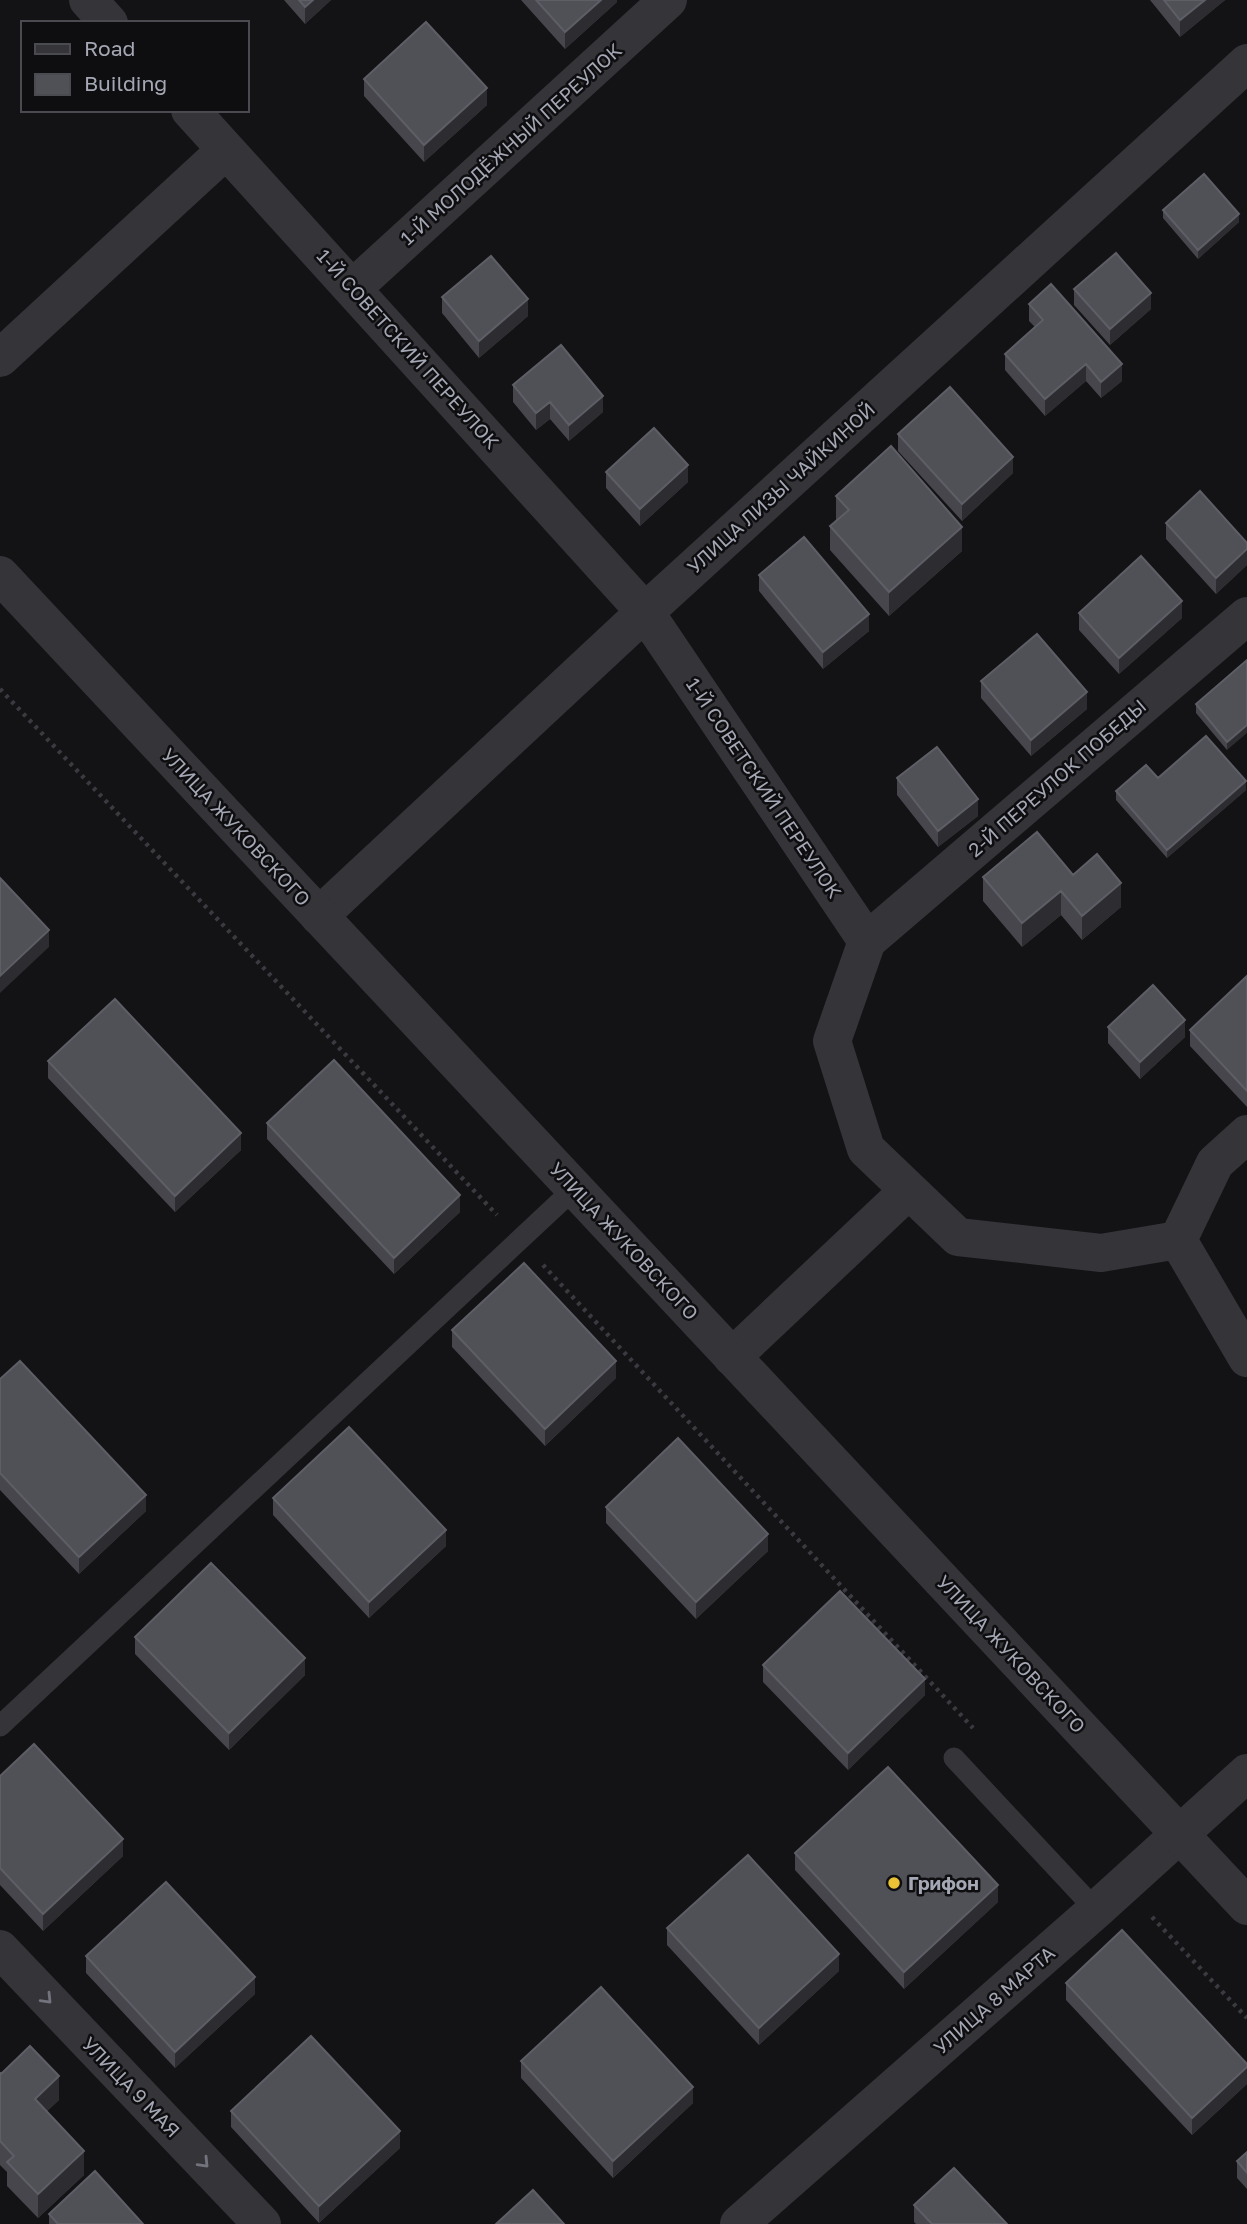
<svg xmlns="http://www.w3.org/2000/svg" width="1247" height="2224" viewBox="0 0 1247 2224" font-family="'Golos Text',sans-serif">
  <style>
    .lines { fill: none; stroke-linecap: round; stroke-linejoin: round }
    .path { stroke: #3a3b40; stroke-width: 4.5; stroke-dasharray: 3.5 5; stroke-linecap: butt }
    .service { stroke: #343439; stroke-width: 21 }
    .minor { stroke: #343439; stroke-width: 38 }
    .tertiary { stroke: #343439; stroke-width: 38 }
    .wall { fill: #46464c }
    .shaded-wall { fill: #2d2d31 }
    .building { fill: #505157; stroke: #5d5e66; stroke-width: 2 }
    .oneway { stroke: #72737d }
    .poi-dot { fill: #e9c335; stroke: #0e0d0f; stroke-width: 2.5 }
    .labels { text-anchor: middle; stroke-width: 5; stroke-linejoin: round; paint-order: stroke }
    .street-label { font-size: 19px; fill: #a4a7b4; stroke: #0e0d0f }
    .poi-label { font-size: 19px; font-weight: bold; fill: #a4a7b4; stroke: #0e0d0f; text-anchor: start }
  </style>
  <rect width="100%" height="100%" fill="#131214"/>
  <g class="lines">
    <path class="path" d="M0,689L497,1215
      M543,1265L973,1728
      M1152,1917L1247,2018"/>
    <path class="service" d="M0,1726L575,1188
      M954,1758L1096,1910"/>
    <path class="minor" d="M88,0L109,23
      M190,110L645,612L867,941L832,1041L866,1149L958,1237L1101,1253L1178,1240L1247,1358
      M353,288L668,0
      M0,358L226,150
      M319,916L645,612L1247,63
      M867,941L1247,616
      M1178,1240L1215,1163L1247,1134
      M732,1357L909,1190
      M0,1949L262,2224
      M739,2224L1096,1910L1247,1773"/>
    <path class="tertiary" d="M0,575L1247,1906"/>
  </g>
  <path class="wall" d="M284,0H331L305,24Z
    M521,0H617V2L565,49Z
    M1150,0H1225L1180,37Z
    M364,79L487,105L424,162L364,96Z
    M1163,210L1239,222L1198,259L1163,218Z
    M1074,289L1151,309L1110,345L1074,305Z
    M442,297L528,316L479,358L442,313Z
    M1029,304L1122,381L1101,398L1086,381L1045,416L1005,370V354L1035,327L1029,321Z
    M513,385L603,412L569,441L550,419L536,430L513,402Z
    M898,434L1013,473L962,521L898,451Z
    M606,472L688,482L640,526L606,488Z
    M836,496L962,551L889,616L830,550V526L836,521Z
    M1166,523L1247,543V565L1216,594L1166,539Z
    M759,575L869,631L823,669L759,591Z
    M1079,613L1182,618L1119,674L1079,630Z
    M1247,660L1227,750L1196,713V704Z
    M981,681L1087,709L1031,756L981,698Z
    M897,778L978,816L938,847L897,795Z
    M1158,778L1246,790L1167,858L1116,800V791Z
    M1073,875L1121,907L1082,940L1061,915L1022,947L983,901V877Z
    M1247,976V1107L1190,1046V1030Z
    M1108,1027L1185,1037L1140,1079L1108,1043Z
    M48,1061L241,1150L175,1212L48,1078Z
    M267,1123L460,1212L394,1274L267,1139Z
    M452,1330L616,1378L545,1446L452,1347Z
    M0,1379L146,1511L79,1574L0,1490Z
    M273,1498L446,1546L369,1618L273,1515Z
    M606,1507L768,1551L696,1619L606,1523Z
    M135,1637L305,1675L229,1750L135,1654Z
    M763,1665L925,1695L848,1770L763,1682Z
    M0,1776L123,1856L43,1931L0,1885Z
    M795,1853L998,1902L904,1989L795,1870Z
    M667,1928L839,1971L759,2045L667,1945Z
    M86,1956L255,1994L175,2068L86,1973Z
    M1066,1983L1247,2064V2084L1192,2135L1066,2000Z
    M521,2061L693,2103L613,2178L521,2078Z
    M0,2073L59,2100L47,2111L84,2175L38,2218L7,2186V2172L0,2165Z
    M231,2111L400,2148L319,2223L231,2127Z
    M1247,2152V2189L1237,2178V2161Z
    M914,2205L1007,2224H916L914,2222Z
    M49,2214L143,2224H49Z"/>
  <path class="shaded-wall" d="M313,0H331L305,24V7Z
    M601,0H617V2L565,49V32Z
    M1205,0H1225L1180,37V20Z
    M487,88V105L424,162V145Z
    M1239,214V222L1198,259V250Z
    M1151,293V309L1110,345V329Z
    M528,299V316L479,358V341Z
    M1086,364V381L1045,416V399Z
    M1122,364V381L1101,398V382Z
    M603,396V412L569,441V425Z
    M550,402V419L536,430V413Z
    M1013,457V473L962,521V504Z
    M688,465V482L640,526V509Z
    M962,527V551L889,616V592Z
    M1247,549V565L1216,594V578Z
    M1182,601V618L1119,674V658Z
    M869,614V631L823,669V652Z
    M1087,692V709L1031,756V740Z
    M1247,725V733L1227,750V742Z
    M1246,781V790L1167,858V850Z
    M978,799V816L938,847V831Z
    M1121,883V907L1082,940V916Z
    M1061,891V915L1022,947V923Z
    M49,930V947L0,993V976Z
    M1185,1020V1037L1140,1079V1062Z
    M241,1133V1150L175,1212V1196Z
    M460,1195V1212L394,1274V1258Z
    M616,1361V1378L545,1446V1429Z
    M146,1495V1511L79,1574V1557Z
    M446,1530V1546L369,1618V1602Z
    M768,1534V1551L696,1619V1602Z
    M305,1658V1675L229,1750V1733Z
    M925,1679V1695L848,1770V1753Z
    M123,1839V1856L43,1931V1914Z
    M998,1885V1902L904,1989V1972Z
    M839,1954V1971L759,2045V2028Z
    M255,1977V1994L175,2068V2052Z
    M1247,2067V2084L1192,2135V2118Z
    M59,2076V2100L35,2123V2099Z
    M693,2087V2103L613,2178V2161Z
    M400,2131V2148L319,2223V2206Z
    M84,2151V2175L38,2218V2194Z"/>
  <path class="building" d="M299,0H313L305,7Z
    M536,0H601L565,32Z
    M1164,0H1205L1180,20Z
    M426,22L487,88L424,145L364,79Z
    M1204,174L1239,214L1198,250L1163,210Z
    M1116,253L1151,293L1110,329L1074,289Z
    M491,256L528,299L479,341L442,297Z
    M1051,284L1122,364L1101,382L1086,364L1045,399L1005,354L1043,320L1029,304Z
    M561,345L603,396L569,425L550,402L536,413L513,385Z
    M950,387L1013,457L962,504L898,434Z
    M654,428L688,465L640,509L606,472Z
    M891,446L962,527L889,592L830,526L849,510L836,496Z
    M1200,491L1247,543V549L1216,578L1166,523Z
    M804,537L869,614L823,652L759,575Z
    M1141,556L1182,601L1119,658L1079,613Z
    M1037,634L1087,692L1031,740L981,681Z
    M1247,660V725L1227,742L1196,704Z
    M1206,736L1246,781L1167,850L1116,791L1146,765L1158,778Z
    M937,747L978,799L938,831L897,778Z
    M1037,832L1073,875L1097,854L1121,883L1082,916L1061,891L1022,923L983,877Z
    M0,878L49,930L0,976Z
    M1247,976V1091L1190,1030Z
    M1153,985L1185,1020L1140,1062L1108,1027Z
    M115,999L241,1133L175,1196L48,1061Z
    M334,1060L460,1195L394,1258L267,1123Z
    M524,1263L616,1361L545,1429L452,1330Z
    M20,1361L146,1495L79,1557L0,1473V1379Z
    M349,1427L446,1530L369,1602L273,1498Z
    M678,1438L768,1534L696,1602L606,1507Z
    M211,1563L305,1658L229,1733L135,1637Z
    M840,1591L925,1679L848,1753L763,1665Z
    M34,1744L123,1839L43,1914L0,1868V1776Z
    M888,1767L998,1885L904,1972L795,1853Z
    M748,1855L839,1954L759,2028L667,1928Z
    M166,1882L255,1977L175,2052L86,1956Z
    M1122,1930L1247,2064V2067L1192,2118L1066,1983Z
    M601,1987L693,2087L613,2161L521,2061Z
    M311,2036L400,2131L319,2206L231,2111Z
    M30,2046L59,2076L35,2099L84,2151L38,2194L7,2162L14,2156L0,2141V2073L1,2074Z
    M1247,2152V2173L1237,2161Z
    M954,2168L1007,2224H932L914,2205Z
    M95,2171L143,2224H58L49,2214Z
    M533,2190L564,2224H496Z"/>
  <defs><path id="oneway-chevron" d="M-2-3.5L2.5 0L-2 3.5" fill="none" stroke-width="1.6" stroke-linecap="round" stroke-linejoin="round" transform="scale(1.75)"/></defs>
  <g class="oneway">
    <use href="#oneway-chevron" transform="translate(47 1999) rotate(46)"/>
    <use href="#oneway-chevron" transform="translate(204 2163) rotate(46)"/>
  </g>
  <circle class="poi-dot" cx="894" cy="1883" r="7"/>
  <g class="labels">
    <g class="street-label">
      <text transform="translate(511 144) rotate(-42)" y="7">1-Й МОЛОДЁЖНЫЙ ПЕРЕУЛОК</text>
      <text transform="translate(408 349) rotate(48)" y="7">1-Й СОВЕТСКИЙ ПЕРЕУЛОК</text>
      <text transform="translate(781 488) rotate(-42)" y="7">УЛИЦА ЛИЗЫ ЧАЙКИНОЙ</text>
      <text transform="translate(1057 778) rotate(-41)" y="7">2-Й ПЕРЕУЛОК ПОБЕДЫ</text>
      <text transform="translate(764 788) rotate(56)" y="7">1-Й СОВЕТСКИЙ ПЕРЕУЛОК</text>
      <text transform="translate(236 827) rotate(47)" y="7">УЛИЦА ЖУКОВСКОГО</text>
      <text transform="translate(624 1241) rotate(47)" y="7">УЛИЦА ЖУКОВСКОГО</text>
      <text transform="translate(1011 1654) rotate(47)" y="7">УЛИЦА ЖУКОВСКОГО</text>
      <text transform="translate(994 2000) rotate(-41)" y="7">УЛИЦА 8 МАРТА</text>
      <text transform="translate(131 2087) rotate(46)" y="7">УЛИЦА 9 МАЯ</text>
    </g>
    <g class="poi-label">
      <text x="908" y="1890">Грифон</text>
    </g>
  </g>
  <rect x="21" y="21" width="228" height="91" fill="#0e0d0f" stroke="#4a4b51" stroke-width="2"/>
  <rect x="35" y="44" width="35" height="10" fill="#343439" stroke="#4a4b51" stroke-width="2"/>
  <text x="84" y="56" font-size="21" fill="#a4a7b4">Road</text>
  <rect x="35" y="74" width="35" height="21" fill="#505157" stroke="#4a4b51" stroke-width="2"/>
  <text x="84" y="91" font-size="21" fill="#a4a7b4">Building</text>
</svg>
